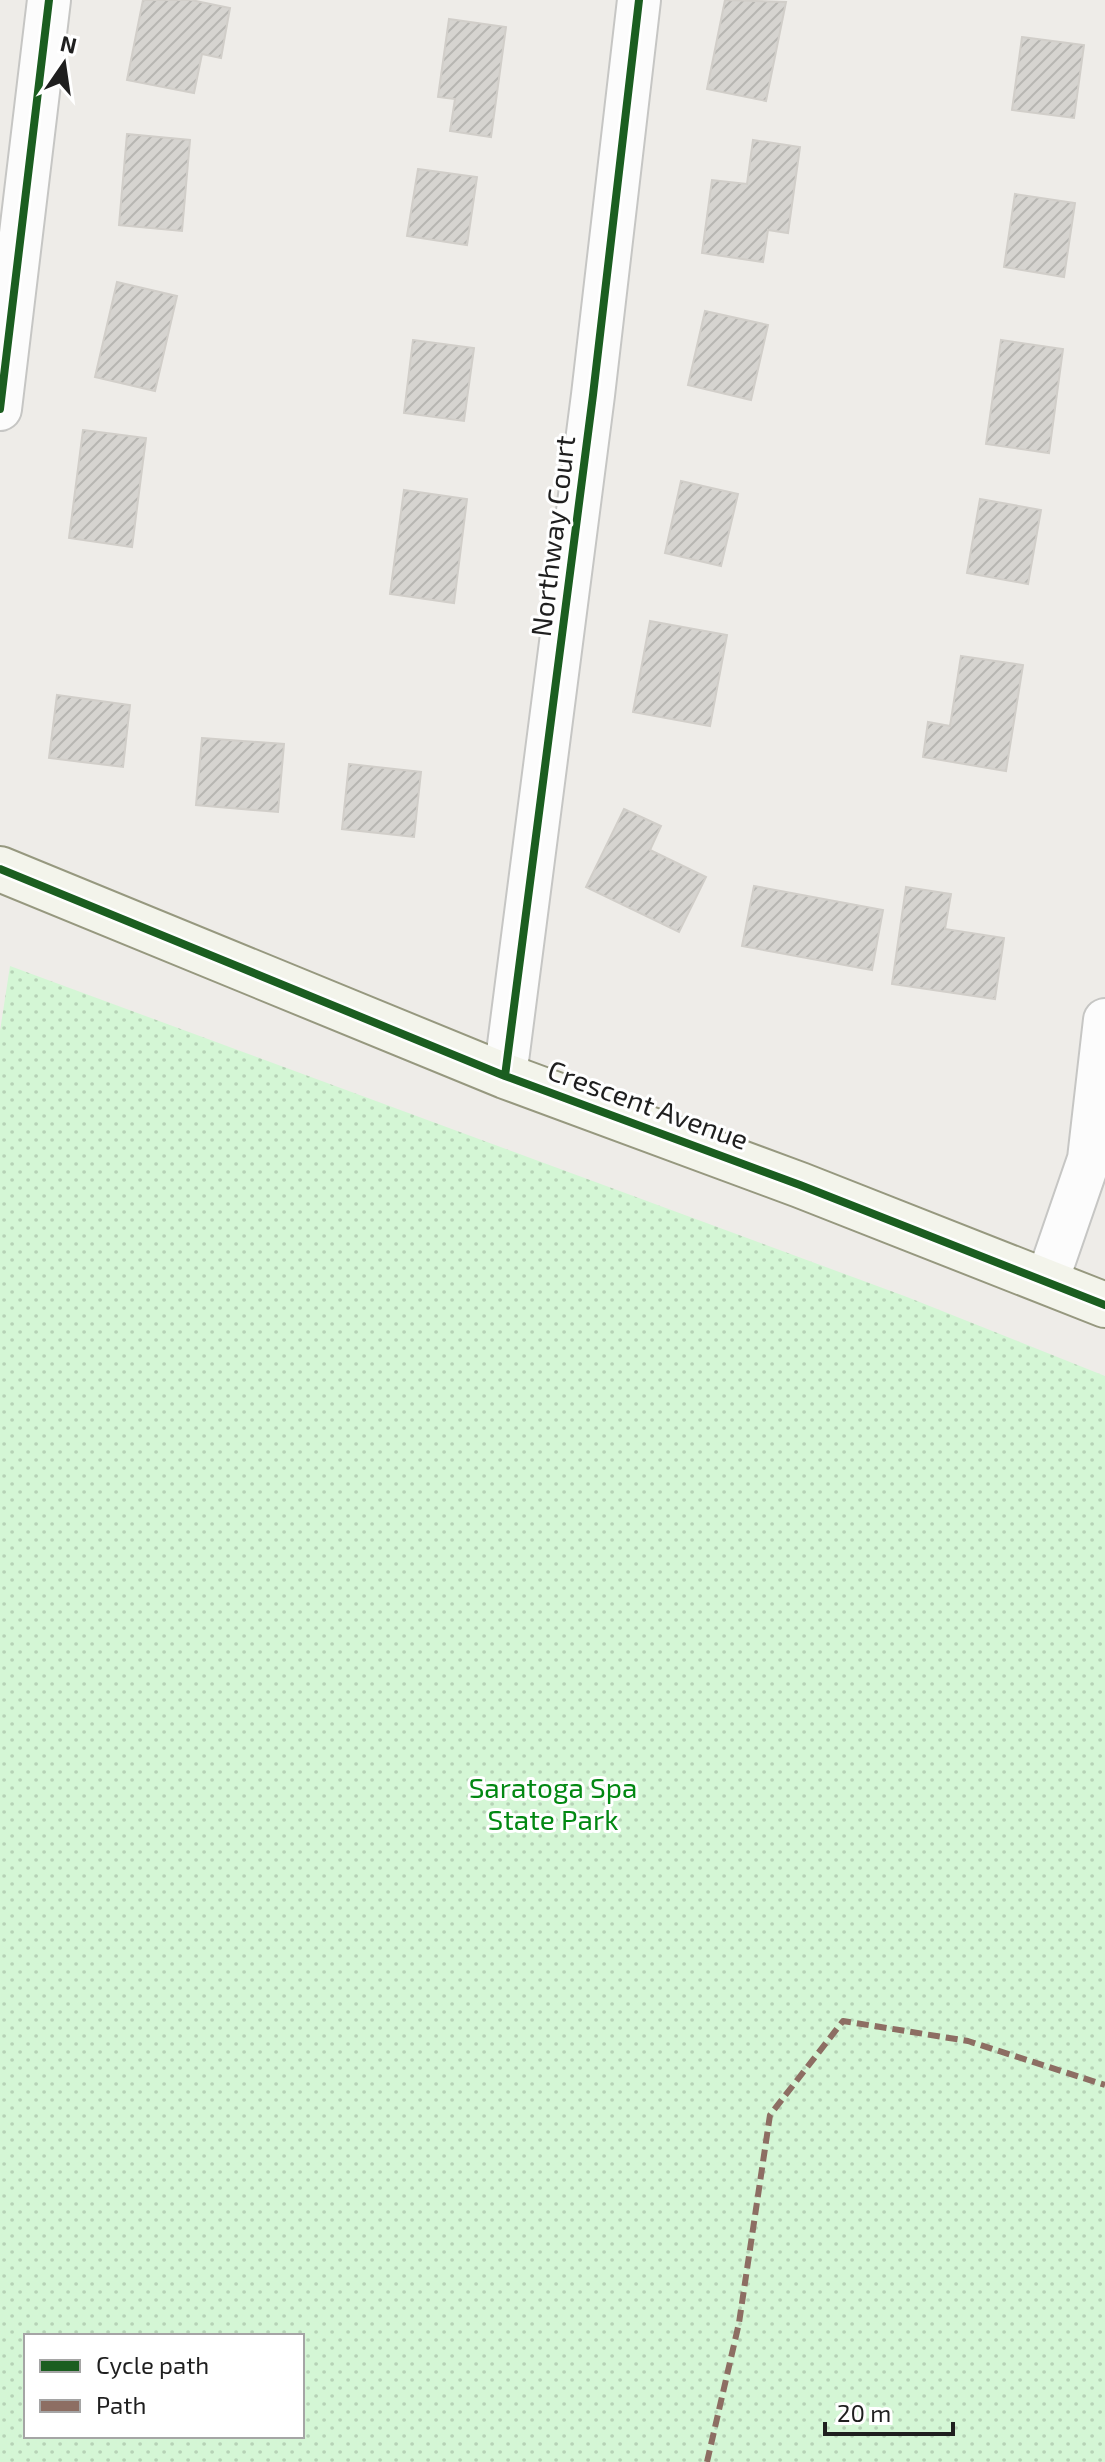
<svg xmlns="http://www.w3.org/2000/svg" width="1105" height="2462" viewBox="0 0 1105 2462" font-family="'Exo 2',sans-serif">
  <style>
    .park { fill: url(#park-dots); fill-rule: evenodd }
    .building { fill: url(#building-hatch); stroke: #d1cec9; stroke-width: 2 }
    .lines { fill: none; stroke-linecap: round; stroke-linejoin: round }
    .street-casing { stroke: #c6c6c4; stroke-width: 46 }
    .secondary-casing { stroke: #96987f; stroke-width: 48 }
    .street { stroke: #fcfcfc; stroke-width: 42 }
    .secondary { stroke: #f3f4eb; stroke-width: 44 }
    .quiet { stroke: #8d6e63; stroke-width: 6; stroke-dasharray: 12 6; stroke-linecap: butt }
    .cycleway-casing { stroke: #fff; stroke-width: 13 }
    .cycleway { stroke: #1b5e20; stroke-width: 8 }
    .labels { text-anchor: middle; stroke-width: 6; stroke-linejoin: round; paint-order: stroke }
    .street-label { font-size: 28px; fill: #1f1f1f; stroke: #fff }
    .park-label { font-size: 28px; fill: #028812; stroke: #fff }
  </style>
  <defs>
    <pattern id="park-dots" width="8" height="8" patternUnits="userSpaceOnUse" patternTransform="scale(2)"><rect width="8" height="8" fill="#d4f6d5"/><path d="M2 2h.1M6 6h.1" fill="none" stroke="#b6d2b6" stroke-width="1.8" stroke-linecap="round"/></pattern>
    <pattern id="building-hatch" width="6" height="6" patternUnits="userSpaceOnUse" patternTransform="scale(2)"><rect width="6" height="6" fill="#d6d4d0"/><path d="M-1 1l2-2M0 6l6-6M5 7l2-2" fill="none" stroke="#b7b6b2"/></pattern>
  </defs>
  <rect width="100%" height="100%" fill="#eeece8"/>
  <path class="park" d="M10,966L907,1297L1105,1376V2462H0V1031ZM26,2336H302V2436H26Z"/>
  <path class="building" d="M143,0H191L230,8L221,58L202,54L194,93L127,80Z
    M725,0L786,2L766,101L707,89Z
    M449,19L506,27L491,137L450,131L455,99L438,97Z
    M1022,37L1084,45L1074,118L1012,110Z
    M127,134L190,140L182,231L119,225Z
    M753,140L800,147L788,233L768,230L763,262L702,253L712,180L747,184Z
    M418,169L477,177L467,245L407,236Z
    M1015,194L1075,203L1064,277L1004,267Z
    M117,282L177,296L155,391L95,377Z
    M705,311L768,325L751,400L688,385Z
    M413,340L474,348L464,421L404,413Z
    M1001,340L1063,349L1049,453L986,444Z
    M83,430L146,438L132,547L69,538Z
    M681,481L738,494L721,566L665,553Z
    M404,490L467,499L454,603L390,594Z
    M980,499L1041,510L1028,584L967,573Z
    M650,621L727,635L710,726L633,712Z
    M961,656L1023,665L1006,771L923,757L928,722L950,726Z
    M57,695L130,705L123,767L49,758Z
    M202,738L284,744L278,812L196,805Z
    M349,764L421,772L414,837L342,829Z
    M624,809L661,826L650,850L706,877L679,932L586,887Z
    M754,886L883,910L872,970L742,946Z
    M906,887L951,894L945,929L1004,938L995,999L892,984Z"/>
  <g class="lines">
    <g class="street-casing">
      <path id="street" d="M0,409L49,0
        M505,1076L593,395L639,0
        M1047,1281L1089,1159L1105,1020"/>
    </g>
    <g class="secondary-casing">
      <path id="secondary" d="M0,869L505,1076L800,1185L1105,1305"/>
    </g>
    <use href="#street" class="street"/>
    <use href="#secondary" class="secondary"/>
    <path class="quiet" d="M707,2462L739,2323L770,2115L843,2021L968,2041L1105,2085"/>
    <g class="cycleway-casing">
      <path id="cycleway" d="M0,409L49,0
        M0,869L505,1076L800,1185L1105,1305
        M505,1076L593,395L639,0"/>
    </g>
    <use href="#cycleway" class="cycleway"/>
  </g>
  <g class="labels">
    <g class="street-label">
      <text transform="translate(553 536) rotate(-83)" y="10">Northway Court</text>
      <text transform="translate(648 1105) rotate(20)" y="10">Crescent Avenue</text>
    </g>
    <g class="park-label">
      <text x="553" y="1798">Saratoga Spa<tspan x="553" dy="32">State Park</tspan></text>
    </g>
  </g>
  <rect x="24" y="2334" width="280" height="104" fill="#ffffff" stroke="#a5a5a5" stroke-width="2"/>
  <rect x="40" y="2360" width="40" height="12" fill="#1b5e20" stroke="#a5a5a5" stroke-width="2"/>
  <text x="96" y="2374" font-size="24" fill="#1f1f1f">Cycle path</text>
  <rect x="40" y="2400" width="40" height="12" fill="#8d6e63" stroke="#a5a5a5" stroke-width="2"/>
  <text x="96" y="2414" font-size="24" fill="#1f1f1f">Path</text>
  <g transform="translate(64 64) rotate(13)" stroke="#ffffff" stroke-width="6" paint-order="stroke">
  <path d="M0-6L14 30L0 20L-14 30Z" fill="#1f1f1f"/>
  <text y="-12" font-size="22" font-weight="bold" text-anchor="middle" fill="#1f1f1f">N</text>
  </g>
  <path d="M825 2422v12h128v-12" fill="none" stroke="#1f1f1f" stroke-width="4"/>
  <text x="837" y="2422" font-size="24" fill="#1f1f1f" stroke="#ffffff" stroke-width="6" paint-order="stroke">20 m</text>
</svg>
